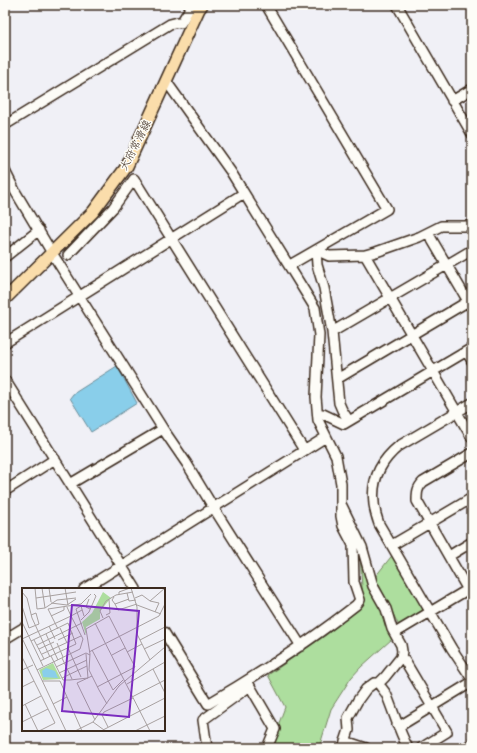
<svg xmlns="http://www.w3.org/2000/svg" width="477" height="753" viewBox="0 0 477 753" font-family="Delius,'Klee One',sans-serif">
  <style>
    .green { fill: #adde9e; stroke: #74845e }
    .water { fill: #89ceea; stroke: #6a8c98 }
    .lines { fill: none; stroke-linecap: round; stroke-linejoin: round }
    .minor-casing { stroke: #3b2a1e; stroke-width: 12 }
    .major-casing { stroke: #3b2a1e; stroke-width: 14 }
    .minor { stroke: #fdfcf7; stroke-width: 9 }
    .major { stroke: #faddab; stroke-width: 11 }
    .labels { text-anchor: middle; stroke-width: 3; stroke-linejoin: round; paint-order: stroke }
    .street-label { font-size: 11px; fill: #3b2a1e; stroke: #fdfcf7 }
    .inset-road { fill: none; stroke: #a8a1a0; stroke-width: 1 }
    .view { fill: #7b2cbf; fill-opacity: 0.15; stroke: #7b2cbf; stroke-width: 2 }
    .inset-edge { fill: none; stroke: #3b2a1e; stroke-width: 2 }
  </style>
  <rect width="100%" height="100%" fill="#f0f0f6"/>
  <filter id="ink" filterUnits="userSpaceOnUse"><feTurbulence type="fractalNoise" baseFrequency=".025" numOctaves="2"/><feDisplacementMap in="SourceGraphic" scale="8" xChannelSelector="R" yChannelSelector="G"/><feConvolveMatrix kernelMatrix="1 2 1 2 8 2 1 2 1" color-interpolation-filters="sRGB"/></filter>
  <g filter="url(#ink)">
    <path class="green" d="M360,552L387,622L392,639L361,667L351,678L331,709L319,748H266L276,731L285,707L268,675L326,635L363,606Z
      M394,553L427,611L400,628L375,577Z"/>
    <path class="water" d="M117,366L137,403L91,432L70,398L73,394Z"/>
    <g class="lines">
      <g class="minor-casing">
        <path id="minor" d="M266,5L387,209L290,265
          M397,5L472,134
          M452,101L472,89
          M5,125L170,24L178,22L181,23L192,5
          M5,171L15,191L52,253L163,429L187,464L213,507L301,646
          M428,233L472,308
          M68,255L113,208L134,179L304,450
          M365,255L472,438
          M5,257L39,230
          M332,332L472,250
          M5,343L244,193
          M467,352L472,361
          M337,379L472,299
          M5,380L136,589
          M472,403L399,446C373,467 368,494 379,524L452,649L472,679
          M318,415L323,414L344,424L472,348
          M349,421L342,410L339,403L332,332L324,288L317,265L316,250L329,256L365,255L376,252L419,237L441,226H472
          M472,453L423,482C417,488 417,493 417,501L472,597
          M70,484L163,429
          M5,491L55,459
          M342,506L362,547L373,586L386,609L392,629L401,645L402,651L401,657L385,677L379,683H374L366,689L358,700L348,718L349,730L343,748
          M392,545L472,498
          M449,556L472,542
          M84,589L326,437
          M164,632L208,704C259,674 309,642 356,605L360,600L354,582L353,545L343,526L341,516V484L336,456L318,420L316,397L319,335L315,308L231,172L166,81
          M395,633L472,587
          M5,639L23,628
          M401,657L405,661L447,732L421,748
          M247,681L275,729L267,748
          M379,683C380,688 385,690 387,696C394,713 399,731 408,748
          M397,725L403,724L472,682
          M345,741L366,748
          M207,748L203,720L250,686
          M466,748L472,743"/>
      </g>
      <g class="major-casing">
        <path id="major" d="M5,299L93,212L127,166L199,9L202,5"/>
      </g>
      <use href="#minor" class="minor"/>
      <use href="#major" class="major"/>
    </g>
  </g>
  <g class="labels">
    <g class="street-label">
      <text transform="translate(135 145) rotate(-63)" y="4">大府常滑線</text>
    </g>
  </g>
  <g transform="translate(22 588)">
    <rect width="143" height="143" fill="#f0f0f6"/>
    <path d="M81,4L89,10L78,23V31L64,39V47L60,34L70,25ZM31,75L39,91L21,92L17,82Z" fill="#adde9e"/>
    <path d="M24,80L33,83L36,90L21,89L20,83Z" fill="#89ceea"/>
    <path class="inset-road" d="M13,0L15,21L23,20L35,12L54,10M20,0L23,20M27,0L29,14M43,0L46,17M109,0L115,19V46L128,72M0,4L5,10L10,30L28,69M105,5L107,13L114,12M97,7V4L108,0M92,9L90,12L93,16L107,11M14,10L54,4M113,10L120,7L128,13L143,0M67,11L64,19L68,21M128,13L137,15L133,24M29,15L45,17L54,11M93,16L96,22L115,16M115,17L139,26M0,18L7,40L17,36L14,25L9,27M45,19L49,28L60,22M84,27L88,25L87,12M29,28L42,22V19M62,28L59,18L54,21L63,47M81,30L78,23L84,13L94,7L111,4M59,32L67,24L74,8L72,6M0,34L21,78M73,35L128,143M27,38L33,51M38,40L45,55M36,41L26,21L59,16L69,6M24,46L36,72M0,50L44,143M0,51L49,28L61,51L58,61L15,82M12,52L22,71M36,52L51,45M118,52L143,39M9,53L46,35L54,56L18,73M35,55L41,69M15,57L60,35M46,60L59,89M17,61L32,54M122,61L143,51M70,62L91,102L101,92M67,64L137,28L143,16M105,64L120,56M20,66L59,48M90,67L103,60M29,68L41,92H48L66,90L64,66M0,69L33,135L17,143M40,70L50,91M34,79L64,65L68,67M131,81L143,105M0,82L11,77M37,85L65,72M70,88L55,95L73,132M40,90L65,78M20,93H38L60,143M105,96L143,74M0,99L12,93M75,99L113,79L87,28L64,41L68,66L67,82L77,102L85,116M110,109L143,92M3,116L16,143M31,116L45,109M0,118L19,108M0,134L26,121M71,134L82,142M86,139L80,127L82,124L111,110M81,142L143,110M53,143L71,134L97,98L143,59M113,143L143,128"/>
    <path class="view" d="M50,17L117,23L107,129L40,123Z"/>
    <rect width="143" height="143" class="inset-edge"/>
  </g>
  <rect width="477" height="753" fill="none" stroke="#fdfcf7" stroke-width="20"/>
  <rect x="10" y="10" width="457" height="733" fill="none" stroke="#3b2a1e" stroke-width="1.5" filter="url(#ink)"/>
</svg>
